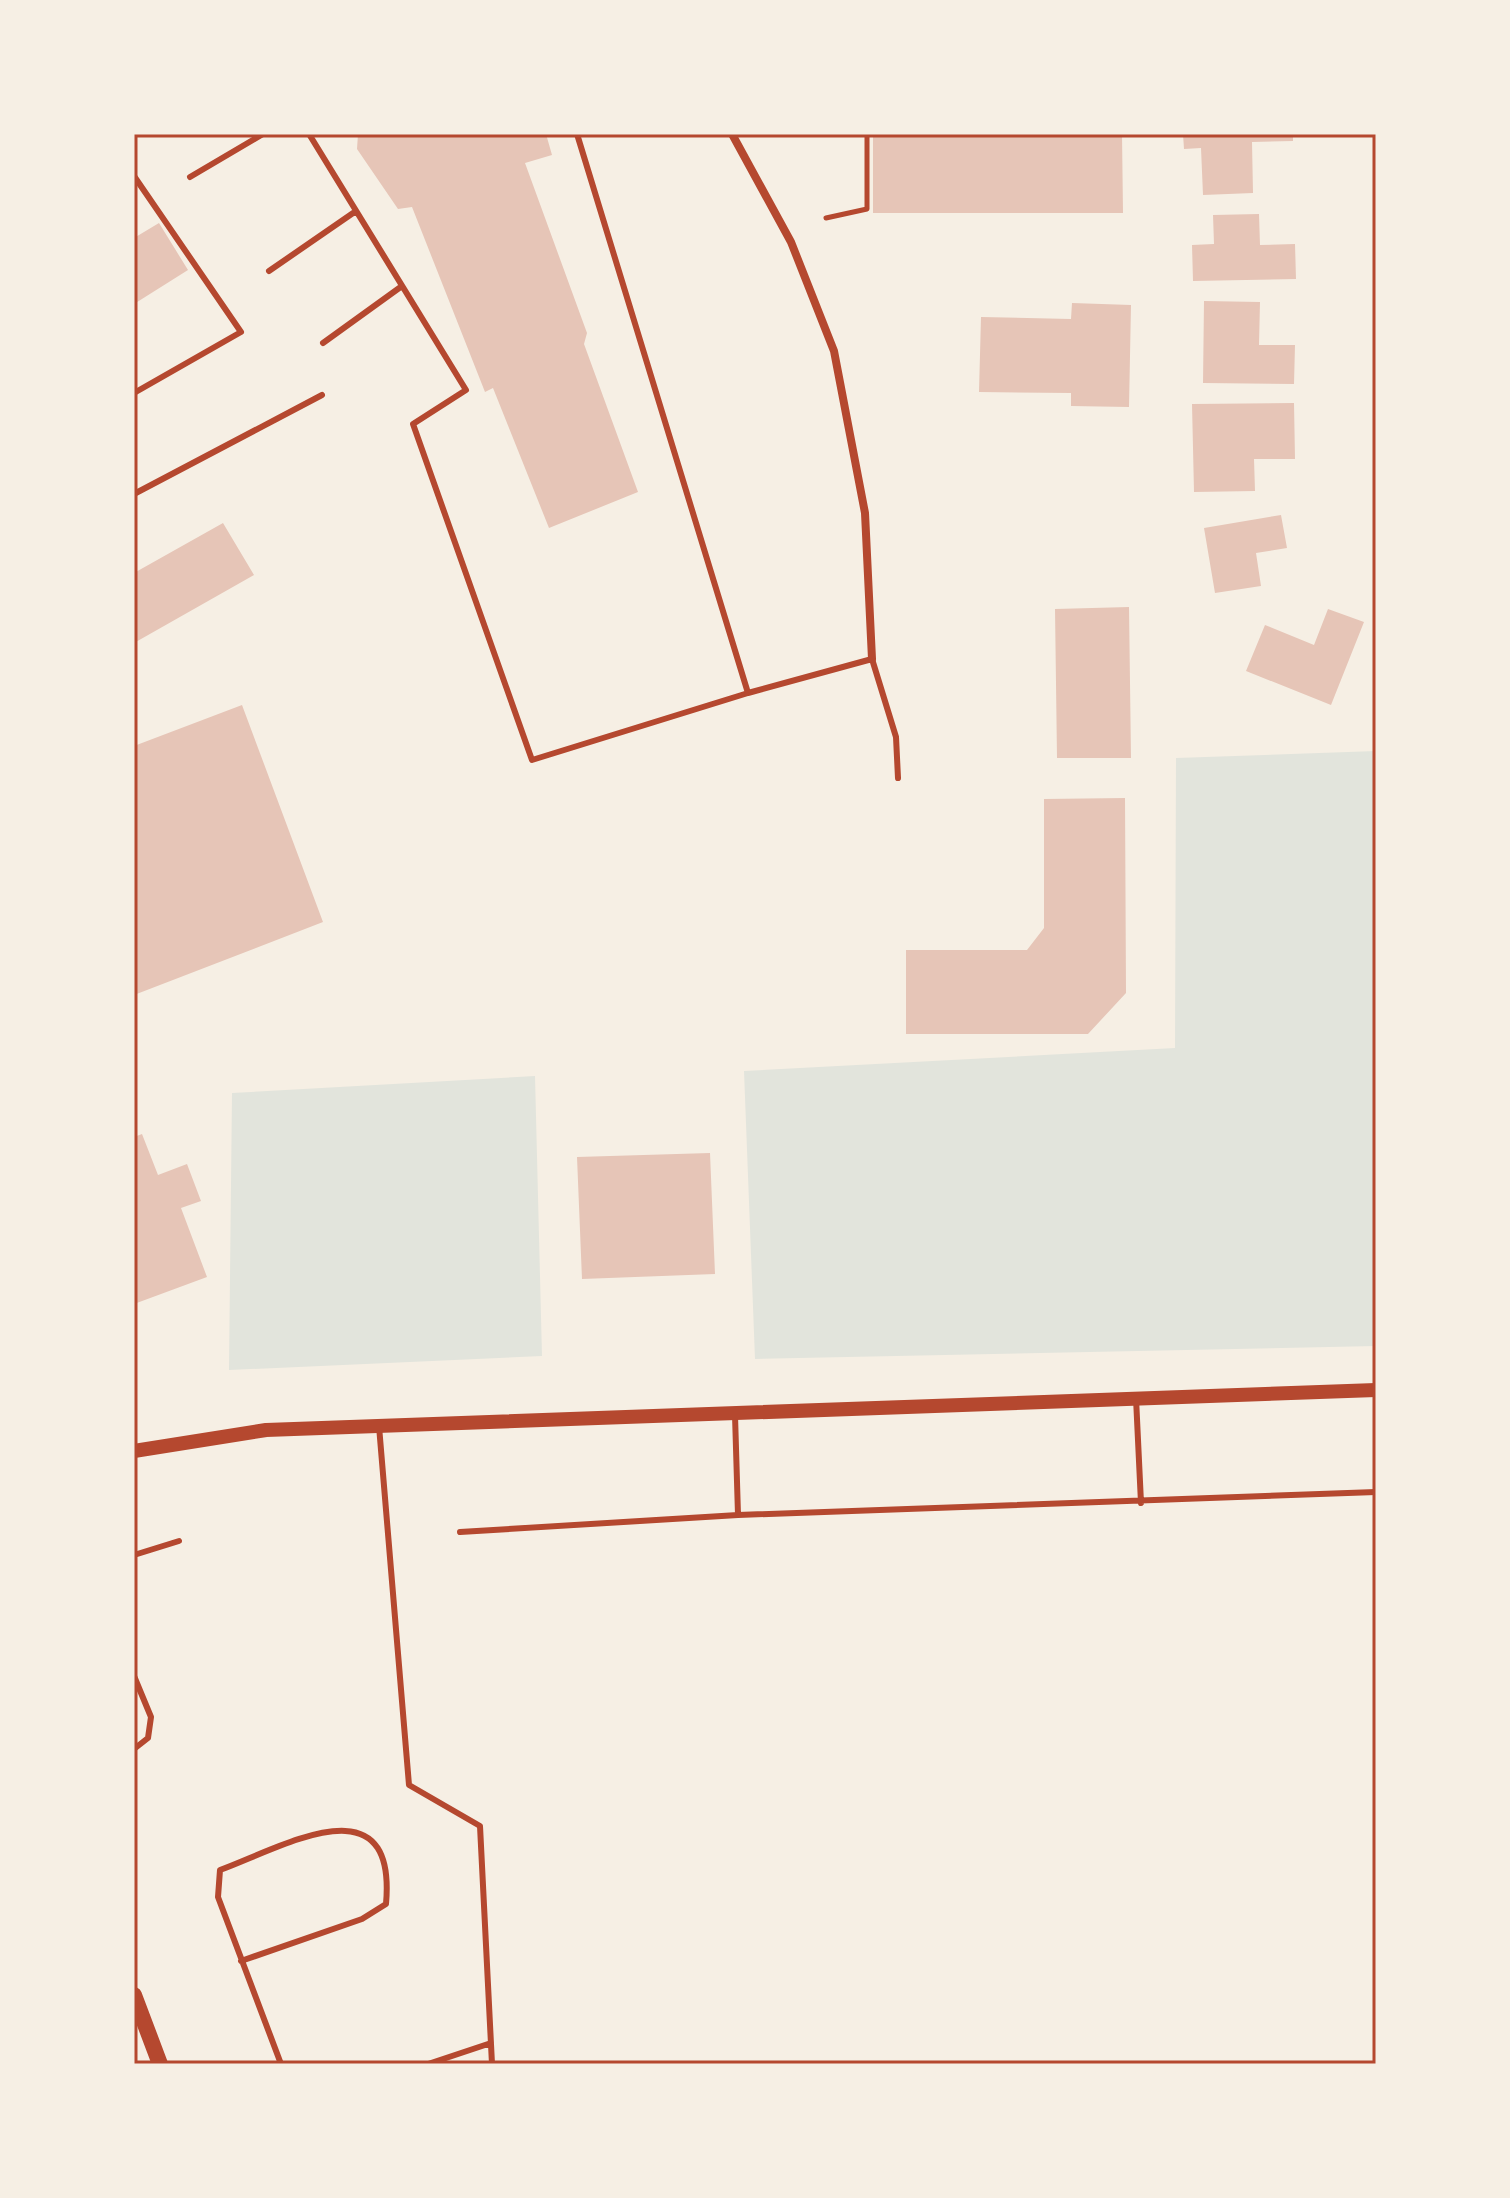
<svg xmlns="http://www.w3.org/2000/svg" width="1510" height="2198" viewBox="0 0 1510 2198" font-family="'Roboto Condensed',sans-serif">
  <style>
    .green { fill: #e2e4dc }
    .building { fill: #e6c5b7 }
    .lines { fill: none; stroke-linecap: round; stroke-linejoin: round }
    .path { stroke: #b5482f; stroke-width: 5 }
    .service { stroke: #b5482f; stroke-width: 6 }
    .minor { stroke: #b5482f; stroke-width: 8 }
    .tertiary { stroke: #b5482f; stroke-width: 14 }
    .secondary { stroke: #b5482f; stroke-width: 16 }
    .neatline { fill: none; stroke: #b5482f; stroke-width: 3 }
  </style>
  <rect width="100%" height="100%" fill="#f6efe4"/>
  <path class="green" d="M1376,751V1346L755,1359L744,1071L1175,1048L1176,758Z
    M535,1076L542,1356L229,1370L232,1093Z"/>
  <path class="building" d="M358,134H546L552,155L525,163L587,333L584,344L638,492L549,528L493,388L485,392L412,207L398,209L357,149Z
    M873,134H1122L1123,213H873Z
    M1183,134H1293V141L1252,142L1253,193L1203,195L1201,148L1184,149Z
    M1259,214L1260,245L1295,244L1296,279L1193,281L1192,245L1214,244L1213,215Z
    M159,223L188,270L134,304V238Z
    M1204,301L1260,302L1259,345H1295L1294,384L1203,383Z
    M1072,303L1131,305L1129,407L1071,406V393L979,392L981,317L1071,319Z
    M1294,403L1295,459H1254L1255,491L1194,492L1192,404Z
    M1281,515L1287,548L1256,553L1261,586L1215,593L1204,528Z
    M223,523L254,575L134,643V573Z
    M1129,607L1131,758H1057L1055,609Z
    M1328,609L1364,622L1331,705L1246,671L1265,625L1314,645Z
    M242,705L323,922L134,995V746Z
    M1125,798L1126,993L1088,1034H906V950H1027L1044,928V799Z
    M142,1134L158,1175L187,1164L201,1201L181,1208L207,1277L134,1304V1137Z
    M710,1153L715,1274L582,1279L577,1157Z"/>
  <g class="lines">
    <path class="path" d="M826,218L867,209V134"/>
    <path class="service" d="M309,134L466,390L413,424L532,760L748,693L872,659L896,737L898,778
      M577,134L748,693
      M134,176L241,332L134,393
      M190,177L263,134
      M269,271L356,211
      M323,343L402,286
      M134,494L322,395
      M1136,1398L1141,1503
      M735,1415L738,1515
      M379,1426L409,1785L480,1826L492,2064
      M460,1532L738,1515L1376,1492
      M134,1555L179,1541
      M134,1676L151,1717L148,1738L134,1749
      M241,1961L362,1919L386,1904C397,1779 283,1847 220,1870L218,1897L281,2064
      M428,2064L491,2043"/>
    <path class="minor" d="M732,134L791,242L834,351L865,513L872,659"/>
    <path class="tertiary" d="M134,1451L266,1430L1376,1390"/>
    <path class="secondary" d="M134,1995L160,2064"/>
  </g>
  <rect width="1510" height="2198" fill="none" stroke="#f6efe4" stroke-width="272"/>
  <rect x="136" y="136" width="1238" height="1926" class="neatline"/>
</svg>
